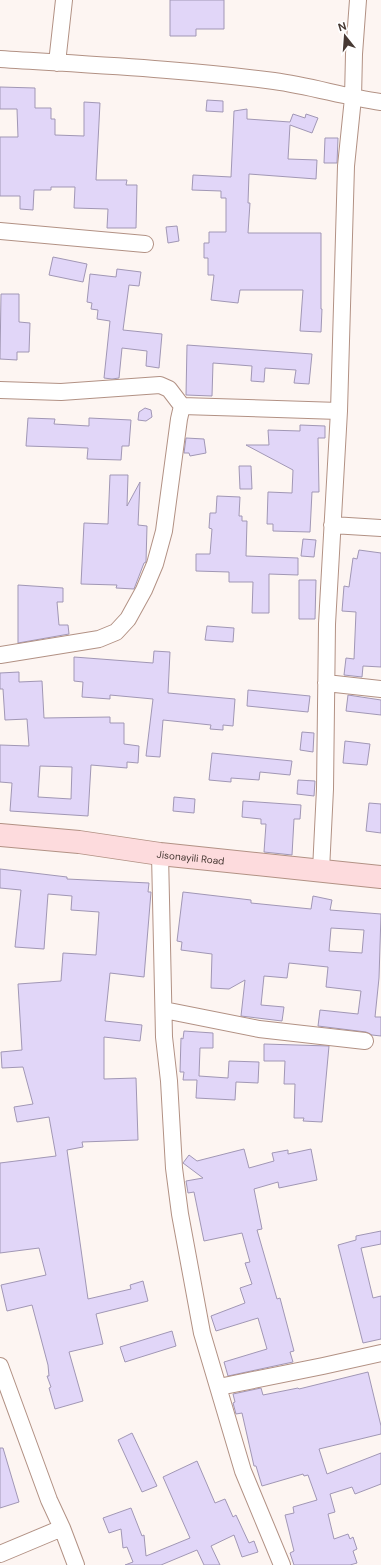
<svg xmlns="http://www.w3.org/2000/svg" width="381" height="1565" viewBox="0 0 381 1565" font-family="'DM Sans',sans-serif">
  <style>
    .building { fill: #e1d6f8; stroke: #a197b5; fill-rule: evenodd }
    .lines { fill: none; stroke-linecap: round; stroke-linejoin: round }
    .street-casing { stroke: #b29184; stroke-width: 18 }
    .secondary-casing { stroke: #b29184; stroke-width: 24 }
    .street { stroke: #fff; stroke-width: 16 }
    .secondary { stroke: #fddbdd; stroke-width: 22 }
    .labels { text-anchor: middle; stroke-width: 3.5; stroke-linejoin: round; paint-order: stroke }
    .street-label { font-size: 10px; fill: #473934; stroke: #fff }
  </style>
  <rect width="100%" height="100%" fill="#fdf5f2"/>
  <path class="building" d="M170,0H224V29H196V36H170Z
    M0,87L35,88V108H51V119H55V135L84,136V102L100,103L96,180H127L126,185H137L136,228H107L108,209L74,208L75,187H51V190H34L33,210L20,209V196H0V137H18L17,109H0Z
    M207,100L223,101V112L206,111Z
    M247,109V119L290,122L293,114L305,118L306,114L318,118L312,133L290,125L288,159L317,160L316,179L249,174L248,203H250L248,233H321V309H322L321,332L300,331L303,290H240L238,303L211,300L214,275H208V258H204V243H209V232H226V198H221V191L192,190L193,175L231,177L234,111Z
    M325,138H338L337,163H324Z
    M177,226L179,241L168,243L166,227Z
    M53,257L87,264L83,282L49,275Z
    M117,269L141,272L139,286L129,285L123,330L162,334L159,368L146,366L147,351L122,348L119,378L112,379L104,378L110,321L97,319L98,310L91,309L92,303L87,302L90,274L116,277Z
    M1,294H19V322L30,323L29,352H17V360L0,359Z
    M187,345L312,354L309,384L294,383L296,370L265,368L264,382L251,381L252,366L213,363L212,396L186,395Z
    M145,408L151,410L152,417L146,421L138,420L139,412Z
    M28,418L55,419L54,424L89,426V418L131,420L129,446H122L121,460L87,459L88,448L26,446Z
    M300,425L325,426V438H318L319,492H312L310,532L273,531V524H267L268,492L292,493L293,470L246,445H269L268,430L300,431Z
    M186,438L204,439L206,453L190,456L189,453H184Z
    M239,466H251L252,489H240Z
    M110,475H128L127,506L140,482L138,525L147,526L146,562L144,563L134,589L116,588L117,585L81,584L84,523L108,524Z
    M217,496L240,497L239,516H242V521H247L246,556L298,558V575L269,574V613H252L253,582H229V572L196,571V554H210L212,529L209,528L210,513H216Z
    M303,539L316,540L314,557L301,556Z
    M359,550L381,553V667L363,666L362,677L344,675L346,658L354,659L356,612L342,611L344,586L349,587L353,558L357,559Z
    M299,580H316L315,619H299Z
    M18,585L63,588V602H57L59,625H68L69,634L18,643Z
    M207,626L234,628L233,642L205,640Z
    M154,651L170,652L168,693L235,699L233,726L223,725V730L210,729L211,725L163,720L160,757L146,756L153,699L110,695V699L82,697L83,682L74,681V657L153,663Z
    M19,672V682L42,681L44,718L110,717V723H124V744L139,746L138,763L127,762V768L91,765L88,816L10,811L12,783L0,782V745L29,746L27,719L5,720L3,689H0V673ZM40,766L72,767L71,799L38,797Z
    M248,690L310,696L308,712L247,706Z
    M348,695L381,700V715L346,711Z
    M302,732L314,733L313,752L300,750Z
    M345,741L370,744L367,765L343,763Z
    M212,753L292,761L290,775L260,772L259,780L231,778V782L209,780Z
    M298,780L315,781L314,796L297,794Z
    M174,797L195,799L194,813L173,811Z
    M243,801L301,805L300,819H294L292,855L264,852L266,824H261V819L242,817Z
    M369,803L381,804V833L366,831Z
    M0,869L67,877V879L149,883L148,892H151L144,977L110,973L105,1021L142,1025L140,1041L104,1037V1079L136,1078L138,1140L82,1142L83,1147L67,1150L88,1299L131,1289L130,1285L143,1281L148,1301L96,1314L103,1344L69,1352L83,1401L55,1409L49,1388L51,1387L47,1376H49L48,1365L32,1305L7,1311L1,1285L46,1275L39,1248L0,1253V1163L56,1156L49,1117L17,1122L14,1107L33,1104L23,1067L2,1068L1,1052L22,1050L18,984L61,981L63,953L96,955L99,912L71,910L72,896L48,894L44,949L15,947L21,890L0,888Z
    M183,892L251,900V903L311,909L313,896L332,900L330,910L381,914L379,978L375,1017H381V1036L372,1035L366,1032L318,1026L320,1010L358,1014L361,991L326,987L328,967L289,963L287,978L264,976L261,1005L284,1007L282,1021L241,1016L245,980L229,989L211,988L212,954L181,950L182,942L177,941ZM331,928L364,930L362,953L329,951Z
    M184,1031L213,1033V1048H200L199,1076L228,1078L229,1061L259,1062L258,1083L236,1082L235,1100L196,1098L197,1080H183L184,1072H180L181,1038L183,1039Z
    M264,1044L329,1046L322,1122L303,1121L304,1118H294L295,1084H284L285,1061H264Z
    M244,1149L249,1168L274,1161L272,1153L288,1150V1154L311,1149L317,1180L279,1188L278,1182L254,1189L262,1229L257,1230L277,1299L280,1298L294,1351L290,1352L293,1362L228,1376L224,1362L267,1349L258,1318L216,1331L211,1316L245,1303L240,1288L252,1284L245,1263L250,1262L242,1233L204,1241L194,1192L188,1193L186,1181L203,1178L183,1163L189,1155L197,1161Z
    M381,1231V1244L361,1248L373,1298L381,1296V1339L363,1343L338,1245L356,1240V1236Z
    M172,1331L176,1346L125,1362L120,1347Z
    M368,1372L381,1426V1434L319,1449L327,1474L381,1453V1484L355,1494L352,1487L330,1494L335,1512L328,1514L334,1539L348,1534L350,1539L353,1537L357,1549L353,1551L357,1563L350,1565H294L290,1553L294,1551L285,1515L294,1513L293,1507L317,1500L308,1475L304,1476L303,1474L262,1486L256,1466H254L242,1413L236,1414L233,1403L235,1402L233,1394L261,1388L263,1395L298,1388L299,1389Z
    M132,1433L157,1486L142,1492L118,1440Z
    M0,1448H3L19,1502L0,1508Z
    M197,1461L215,1503L225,1499L233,1517L236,1515L249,1543L254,1541L258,1552L242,1557L234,1535L211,1546L220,1565H204L197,1550L161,1565H125L133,1562L127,1547L123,1548L121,1529L109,1533L103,1518L131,1508L142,1536L144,1535L146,1556L190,1538L163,1477Z"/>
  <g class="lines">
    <g class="street-casing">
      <path id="street" d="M0,59C92,65 183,69 274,81C311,86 345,97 381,102
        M57,63L64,0
        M0,231L145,244
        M0,390L61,392L160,385L169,389L182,406L339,411
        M332,525L381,528
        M0,655L99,639L116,632L128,619L144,590L155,564L164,531L179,419L182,406
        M326,683L381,689
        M160,854L164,1037L169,1081L174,1168L180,1214L202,1333L243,1471L282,1565
        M321,870L325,789L327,624L339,411L346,166L353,98L354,54L358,0
        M164,1010L259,1029L365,1041
        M0,1366L49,1500L62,1528L76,1565
        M219,1387L323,1366L381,1353
        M0,1554L62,1528"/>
    </g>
    <g class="secondary-casing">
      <g id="secondary">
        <path id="s1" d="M0,835L79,842L160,854L381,877"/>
      </g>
    </g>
    <use href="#street" class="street"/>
    <use href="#secondary" class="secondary"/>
  </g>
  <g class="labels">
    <g class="street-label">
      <text dy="4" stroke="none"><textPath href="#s1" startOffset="192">Jisonayili Road</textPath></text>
    </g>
  </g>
  <g transform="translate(345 36) rotate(343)" stroke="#ffffff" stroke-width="3" paint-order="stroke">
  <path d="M0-3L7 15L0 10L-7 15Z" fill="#473934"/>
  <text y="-6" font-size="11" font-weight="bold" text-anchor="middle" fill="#473934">N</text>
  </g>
</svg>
